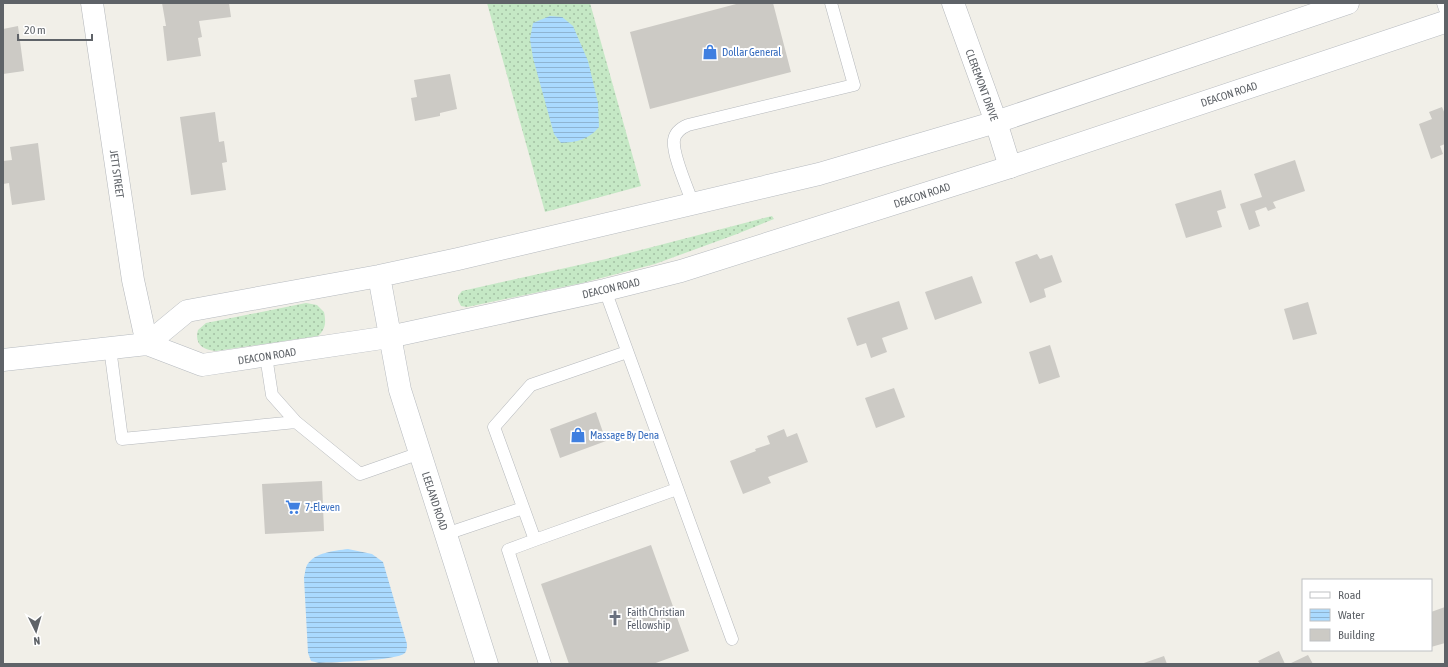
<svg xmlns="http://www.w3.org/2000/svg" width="1448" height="667" viewBox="0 0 1448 667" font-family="'Asap Condensed',sans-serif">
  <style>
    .grass { fill: url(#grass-dots) }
    .water { fill: url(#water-rules) }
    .building { fill: #cccac5 }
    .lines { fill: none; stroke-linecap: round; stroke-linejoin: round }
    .lane-casing { stroke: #b5b8bc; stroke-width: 13 }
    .street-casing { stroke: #b5b8bc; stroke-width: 23 }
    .secondary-casing { stroke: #b6babf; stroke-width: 23 }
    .lane { stroke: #fff; stroke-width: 12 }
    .street { stroke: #fff; stroke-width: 22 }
    .secondary { stroke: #fff; stroke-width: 22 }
    .labels { text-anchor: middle; stroke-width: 4; stroke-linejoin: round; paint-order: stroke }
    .shop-label { font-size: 11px; fill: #366cbe; stroke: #fff; text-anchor: start }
    .street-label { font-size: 11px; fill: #5f6368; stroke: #fff }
    .worship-label { font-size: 11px; fill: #5b616d; stroke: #fff; text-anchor: start }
  </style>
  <defs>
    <pattern id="grass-dots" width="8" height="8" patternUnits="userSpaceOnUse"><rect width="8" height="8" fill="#c5e8c5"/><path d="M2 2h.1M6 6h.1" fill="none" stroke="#a3c0a4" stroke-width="1.8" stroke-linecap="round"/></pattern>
    <pattern id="water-rules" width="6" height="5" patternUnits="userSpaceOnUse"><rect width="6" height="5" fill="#aadaff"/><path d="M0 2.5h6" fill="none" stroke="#8eb4d2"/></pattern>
  </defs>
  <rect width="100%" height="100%" fill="#f1efe8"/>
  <path class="grass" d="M487,3H590L641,186L545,212Z
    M772,216L774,219L737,234L655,264L582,283L467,307L461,306L458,300V296L462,291L606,259Z
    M306,303L317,305L324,312C326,322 326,329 318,336L216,351C203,350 194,344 198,330L206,323Z"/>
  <path class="water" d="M550,16L562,17L573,26L588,61L598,103L599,127C588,140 577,142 561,143L554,134L533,58L530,39L533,23Z
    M348,549L372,554L383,562L407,644C407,647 407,650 405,653C396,661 333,662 319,663L311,661L308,653L304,578C305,574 305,569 307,565C315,552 334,551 348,549Z"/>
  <path class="building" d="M162,3H229L231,17L199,21L202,37L198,38L201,56L167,61L163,26H166Z
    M740,3H773L791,72L650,109L630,32Z
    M18,26L24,71L3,74V29Z
    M450,74L457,109L440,113V116L415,121L411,98L417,97L414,80Z
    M1442,107L1445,114V144L1440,146L1443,154L1431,159L1419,124L1432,119L1429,112Z
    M215,112L219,142L224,141L227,162L222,163L226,190L191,195L180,117Z
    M38,143L45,200L12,205L9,183L3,184V161L12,160L10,147Z
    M1295,160L1305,191L1273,202L1276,208L1268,211L1266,207L1255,211L1260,226L1249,230L1240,204L1262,197L1254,174Z
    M1221,190L1226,208L1217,211L1222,227L1186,238L1175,204Z
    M1037,254L1040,259L1052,255L1062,282L1044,289L1046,297L1030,303L1015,262Z
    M972,276L982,303L935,320L925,292Z
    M899,301L908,329L882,338L887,352L871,358L866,343L857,346L847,318Z
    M1308,302L1317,334L1293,340L1284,309Z
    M1050,345L1060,377L1039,384L1029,352Z
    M894,388L905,417L876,428L865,398Z
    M596,412L606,441L560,458L550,429Z
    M784,429L787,437L797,433L808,462L768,477L771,483L743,494L730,461L756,451L755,449L770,444L767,436Z
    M322,481L324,531L265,534L262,484Z
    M651,545L689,651L653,664H569L541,584Z
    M1445,607V643L1431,647V612Z
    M1279,651L1285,664H1260L1258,661Z
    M1308,655L1313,664H1289Z
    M1164,656L1167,664H1141Z"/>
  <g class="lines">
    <g class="lane-casing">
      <path id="lane" d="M1443,3L1445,9
        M693,204C688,189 672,155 674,140C675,132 681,128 688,125L854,85L831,3
        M605,290L732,639
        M110,348L122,439L296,422
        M627,352L531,385L494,427L535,540L677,489
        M266,356L272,395L296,422L360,474L420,453
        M446,534L523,508
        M535,540L508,550L545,664"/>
    </g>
    <g class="street-casing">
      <path id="street" d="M92,3L133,280L147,344
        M953,3L996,122L1010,167"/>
    </g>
    <g class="secondary-casing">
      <path id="secondary" d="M379,276L400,390L487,664
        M147,344L187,311L379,276L458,259L819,174L996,122L1348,3
        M3,360L147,344L202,365L389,337L605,290L681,271L1010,167L1445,22"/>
    </g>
    <use href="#lane" class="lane"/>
    <use href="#street" class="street"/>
    <use href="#secondary" class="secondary"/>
  </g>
  <defs>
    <g id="shop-bare" transform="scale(1.2)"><path d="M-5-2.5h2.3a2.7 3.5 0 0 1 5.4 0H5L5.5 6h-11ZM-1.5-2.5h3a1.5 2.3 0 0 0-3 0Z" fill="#3f7fe0" stroke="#fff" stroke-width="2.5" paint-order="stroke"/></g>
    <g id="supermarket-bare" transform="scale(1.2)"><path d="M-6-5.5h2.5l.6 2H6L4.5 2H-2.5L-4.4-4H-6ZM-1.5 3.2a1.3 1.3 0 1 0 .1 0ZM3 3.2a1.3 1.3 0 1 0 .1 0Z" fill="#3f7fe0" stroke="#fff" stroke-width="2.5" paint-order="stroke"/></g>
    <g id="church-bare" transform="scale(1.2)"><path d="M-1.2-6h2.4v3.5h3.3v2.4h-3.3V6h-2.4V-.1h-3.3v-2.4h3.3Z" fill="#6b7280" stroke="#fff" stroke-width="2.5" paint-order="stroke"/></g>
  </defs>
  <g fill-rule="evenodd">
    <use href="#shop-bare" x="710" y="52"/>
    <use href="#shop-bare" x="578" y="435"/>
    <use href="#supermarket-bare" x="293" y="507"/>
    <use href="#church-bare" x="615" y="618"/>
  </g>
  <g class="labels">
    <g class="shop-label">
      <text x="722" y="56">Dollar General</text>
      <text x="590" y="439">Massage By Dena</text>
      <text x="305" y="511">7-Eleven</text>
    </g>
    <g class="street-label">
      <text transform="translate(982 85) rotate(70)" y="4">CLEREMONT DRIVE</text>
      <text transform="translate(1229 94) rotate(-18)" y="4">DEACON ROAD</text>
      <text transform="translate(117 174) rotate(82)" y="4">JETT STREET</text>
      <text transform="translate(922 195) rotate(-18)" y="4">DEACON ROAD</text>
      <text transform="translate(611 288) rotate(-13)" y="4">DEACON ROAD</text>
      <text transform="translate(267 356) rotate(-9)" y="4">DEACON ROAD</text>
      <text transform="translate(435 501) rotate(72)" y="4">LEELAND ROAD</text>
    </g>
    <g class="worship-label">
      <text x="627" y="616">Faith Christian<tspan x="627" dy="13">Fellowship</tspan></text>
    </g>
  </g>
  <rect width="1448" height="667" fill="none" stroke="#5f6368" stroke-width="8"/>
  <rect x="1302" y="579" width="130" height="72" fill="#ffffff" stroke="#bfc1c3"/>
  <rect x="1310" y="592" width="20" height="6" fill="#ffffff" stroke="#bfc1c3"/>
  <text x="1338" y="599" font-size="12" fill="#5f6368">Road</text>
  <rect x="1310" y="609" width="20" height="12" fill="url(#water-rules)" stroke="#bfc1c3"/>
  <text x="1338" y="619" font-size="12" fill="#5f6368">Water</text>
  <rect x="1310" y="629" width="20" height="12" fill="#cccac5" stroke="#bfc1c3"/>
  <text x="1338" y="639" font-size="12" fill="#5f6368">Building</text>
  <g transform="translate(36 631) rotate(175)" stroke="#ffffff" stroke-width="3" paint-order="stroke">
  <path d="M0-3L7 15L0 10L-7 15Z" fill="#5f6368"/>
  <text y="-6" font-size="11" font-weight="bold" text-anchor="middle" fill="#5f6368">N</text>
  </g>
  <path d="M18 34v6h74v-6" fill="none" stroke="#5f6368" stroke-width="2"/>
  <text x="24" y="34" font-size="12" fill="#5f6368" stroke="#ffffff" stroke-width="3" paint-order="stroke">20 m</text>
</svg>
